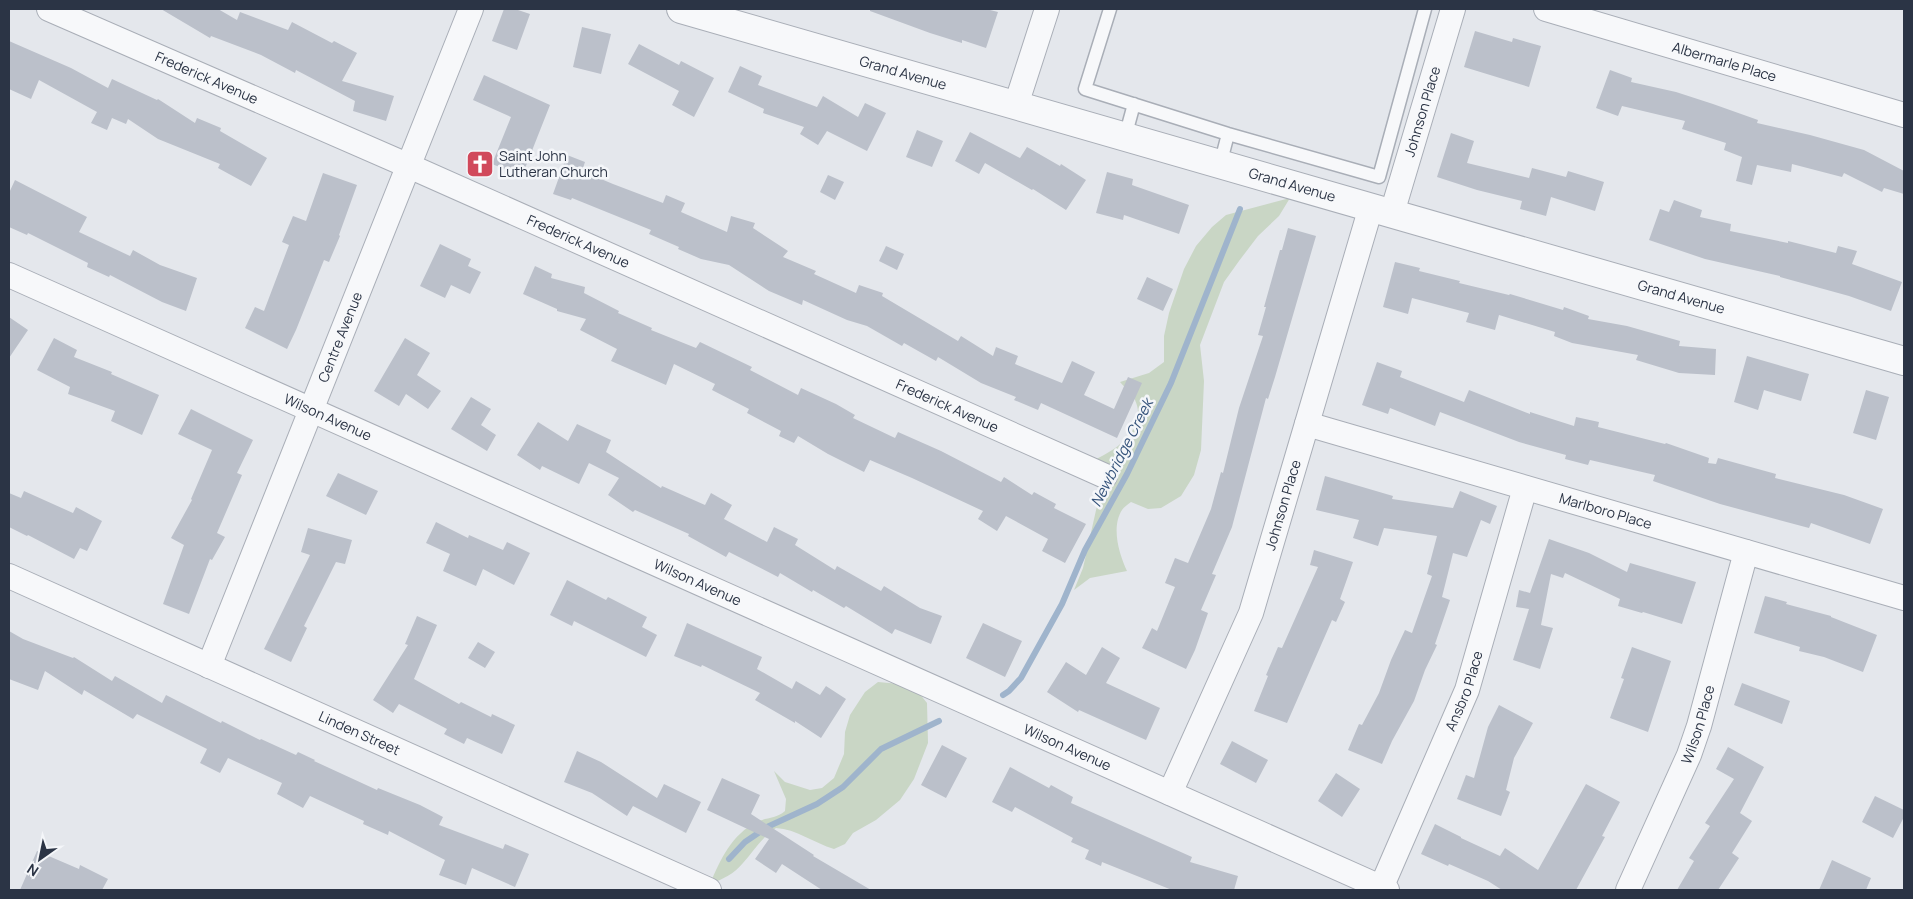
<svg xmlns="http://www.w3.org/2000/svg" width="1913" height="899" viewBox="0 0 1913 899" font-family="Manrope,sans-serif">
  <style>
    .green { fill: #c9d6c5 }
    .lines { fill: none; stroke-linecap: round; stroke-linejoin: round }
    .stream { stroke: #9fb4cc; stroke-width: 6 }
    .building { fill: #bbc0ca }
    .service-casing { stroke: #a9aeb7; stroke-width: 15 }
    .minor-casing { stroke: #a9aeb7; stroke-width: 26 }
    .tertiary-casing { stroke: #a9aeb7; stroke-width: 30 }
    .service { stroke: #f7f8fa; stroke-width: 12 }
    .minor { stroke: #f7f8fa; stroke-width: 24 }
    .tertiary { stroke: #f7f8fa; stroke-width: 28 }
    .labels { text-anchor: middle; stroke-width: 5; stroke-linejoin: round; paint-order: stroke }
    .street-label { font-size: 14px; fill: #2b3445; stroke: #f4f6f9 }
    .poi-label { font-size: 14px; fill: #2b3445; stroke: #f4f6f9; text-anchor: start }
    .water-label { font-size: 15px; font-style: italic; fill: #34527a; stroke: #f4f6f9 }
  </style>
  <rect width="100%" height="100%" fill="#e4e7ec"/>
  <path class="green" d="M1290,198L1279,216L1258,236L1239,261L1224,282L1200,345L1204,381L1201,450L1194,475L1181,496L1161,508L1148,509L1131,502C1128,504 1124,507 1122,510C1111,527 1119,554 1127,571L1090,578L1074,590L1083,568L1099,497L1100,483L1089,462C1112,453 1149,430 1135,400C1133,394 1125,388 1120,382L1149,373L1164,362V336L1169,313L1184,269L1196,246L1212,227L1226,215Z
    M878,682L900,684L919,693L927,703L928,743L914,779L900,800L876,820L853,833L845,844L834,849C814,843 796,829 776,828C762,837 754,851 743,863C734,874 723,879 710,884C720,860 732,834 757,822C767,817 776,819 785,811L786,799L774,771L785,782L810,790L822,788L834,778L844,754L845,732L850,715L865,692Z"/>
  <g class="lines">
    <path class="stream" d="M1003,695L1009,691L1021,678L1062,604L1085,550L1127,474L1171,383L1240,209
      M729,859L745,842L767,827L817,804L843,787L881,749L939,721"/>
  </g>
  <path class="building" d="M161,9H218L237,20L240,12L288,30L292,22L332,43L334,41L357,53L342,81L394,96L386,121L353,111L355,101L296,70L295,73L261,55L211,36L210,38Z
    M504,9H515L530,14L517,50L492,41Z
    M870,9H986L998,12L986,48L962,40V43L930,33L870,11Z
    M582,27L611,34L601,74L573,67Z
    M1475,31L1512,42L1513,38L1541,46L1529,87L1464,67Z
    M9,41L71,68L108,88L112,79L157,100L158,99L195,123L197,118L221,128L220,131L267,158L251,186L218,168L220,164L158,139L128,119L126,124L112,118L107,130L91,123L97,112L39,80L31,99L9,89Z
    M639,44L679,65L681,61L714,78L694,117L672,105L679,91L628,64Z
    M740,66L762,76L758,85L817,107L823,96L858,117L865,103L886,113L867,151L827,131L818,145L800,134L804,127L763,113L764,109L728,92Z
    M1610,70L1632,78L1631,82L1676,92L1713,104L1758,120L1757,123L1810,135L1864,150L1904,171V194L1884,188L1882,192L1844,173L1842,177L1792,164L1791,172L1757,165L1752,185L1736,181L1742,157L1724,150L1726,143L1682,129L1685,121L1622,106L1618,116L1596,108Z
    M484,75L550,105L522,176L492,164L511,117L473,100Z
    M917,130L943,141L932,167L906,157Z
    M970,132L1020,158L1027,147L1060,166L1061,164L1086,180L1066,210L1033,189L1032,190L985,163L979,174L955,161Z
    M1451,133L1474,141L1467,163L1529,178L1532,168L1566,177L1568,171L1604,182L1595,211L1551,197L1546,216L1520,209L1522,201L1477,190L1437,177Z
    M567,155L585,162L582,171L613,184L663,203L666,195L685,203L681,212L727,232L731,216L755,223L753,228L788,251L783,257L816,271L814,274L856,293L859,285L883,293L882,296L958,341L961,336L993,356L996,347L1018,356L1015,364L1062,383L1072,361L1095,372L1084,395L1114,409L1128,377L1142,383L1117,438L1041,403L1038,410L1014,400L1016,397L981,383L938,357L936,361L904,343L902,346L867,326L847,320L803,300L802,305L769,291L729,265L701,259L678,249L679,247L649,234L651,230L572,198L571,200L553,194Z
    M1107,172L1133,179L1132,185L1189,205L1179,234L1124,215L1123,220L1096,213Z
    M323,173L357,185L339,235L340,236L329,262L324,260L296,330L287,349L245,328L255,307L264,311L289,245L282,242L293,216L306,221Z
    M828,175L844,182L835,200L820,192Z
    M15,180L87,217L79,232L130,256L133,250L160,265L197,278L186,311L162,302L110,275L109,277L87,267L88,263L28,233L27,235L9,227V193Z
    M1674,200L1702,210L1700,217L1731,224L1730,231L1788,243V241L1836,253L1838,246L1857,251L1852,264L1902,282L1891,311L1849,296L1780,277V276L1705,259L1649,240L1660,209L1669,212Z
    M1288,228L1316,236L1275,377L1268,399L1266,398L1232,527L1212,574L1216,575L1201,610L1208,613L1195,650L1186,669L1142,648L1152,628L1157,631L1175,587L1165,583L1175,558L1188,563L1211,509L1221,472L1223,473L1239,408L1263,336L1258,335L1266,307H1264L1280,250H1282Z
    M440,244L471,259L468,266L481,272L470,294L451,285L445,298L420,286Z
    M886,246L904,254L897,270L879,261Z
    M1395,262L1420,268L1419,271L1460,281L1459,283L1509,295L1510,294L1563,310L1564,307L1589,316L1588,319L1627,326L1680,341L1679,346L1716,349L1715,375L1679,373L1636,360L1638,355L1572,343L1554,336L1555,332L1499,315L1495,330L1466,322L1469,313L1412,298L1408,314L1383,307Z
    M535,266L552,274L551,278L585,287L584,293L619,311L618,313L652,328L651,330L696,348L700,342L752,367L750,370L798,395L801,388L836,404L855,415L853,418L895,438L898,432L941,451L1001,482L1004,477L1032,495L1034,492L1056,504L1054,508L1086,524L1065,563L1042,551L1048,539L1006,516L997,531L978,519L983,511L912,478L870,460L864,472L828,454L798,436L794,443L779,436L781,431L747,413L749,409L712,390L715,384L674,364L666,385L611,361L617,349L580,330L586,319L557,311V309L523,294Z
    M1147,277L1173,289L1163,311L1137,299Z
    M9,317L28,330L9,358Z
    M54,338L77,350L74,357L112,372L111,374L159,395L142,435L111,421L115,411L68,394L70,387L37,370Z
    M405,338L430,353L417,375L441,391L428,409L406,394L399,406L374,391Z
    M1747,356L1809,374L1801,401L1764,390L1758,410L1734,402Z
    M1377,362L1402,371L1400,377L1464,402L1469,390L1530,414V412L1574,426L1576,417L1599,422L1598,427L1665,444L1666,443L1709,458L1708,463L1716,464L1718,458L1776,474L1775,478L1844,495L1883,509L1870,544L1811,523L1809,528L1720,504L1653,481L1655,475L1590,460L1588,465L1565,459L1566,455L1519,442L1440,412L1435,426L1390,408L1388,414L1362,405Z
    M1866,390L1889,397L1876,440L1853,433Z
    M471,397L491,409L481,425L496,435L487,451L451,429Z
    M191,409L253,440L237,473L242,475L217,533L225,537L212,560L210,559L189,614L163,604L184,545L171,538L192,500L191,499L212,450L178,434Z
    M538,422L568,441L577,424L611,440L606,452L661,488L662,486L705,505L711,493L732,505L724,519L767,542L774,527L798,539L795,545L835,570L837,566L881,591L884,586L920,608L942,616L931,644L895,629L892,634L846,606L844,608L813,590L812,592L780,573L778,577L729,552L726,557L688,536L689,534L635,510L633,512L608,495L619,478L589,463L579,484L542,466L540,470L517,455Z
    M338,473L378,491L366,515L326,496Z
    M1325,476L1393,496L1392,499L1453,508L1460,491L1497,506L1490,524L1481,520L1467,557L1453,553L1442,597L1450,600L1435,644L1437,645L1425,670L1414,701L1392,741L1382,764L1348,750L1359,724L1362,725L1379,693L1391,660L1405,630L1412,633L1432,576L1427,574L1437,536L1384,528L1378,546L1353,538L1359,520L1316,510Z
    M24,491L73,513L76,507L102,521L87,551L80,548L74,559L28,535L27,536L9,527V493L21,498Z
    M436,522L468,538L469,535L503,550L507,542L530,553L514,585L483,569L476,586L443,571L450,554L426,543Z
    M308,528L352,540L345,564L336,562L304,626L307,628L291,662L264,649L310,555L301,552Z
    M1549,539L1589,553L1627,572L1630,563L1696,582L1682,624L1643,612L1642,613L1618,606L1620,599L1565,573L1563,578L1551,574L1541,625L1553,628L1540,669L1513,660L1529,609L1516,607L1519,590L1530,593Z
    M1314,550L1353,562L1340,599L1345,602L1336,622L1332,620L1287,723L1254,711L1268,676L1266,675L1278,647L1282,648L1318,567L1310,565Z
    M567,580L606,600L608,597L647,617L642,627L657,635L646,657L574,621L572,626L550,615Z
    M1765,596L1787,602L1786,604L1831,616V617L1877,635L1863,672L1824,657L1799,651L1800,647L1754,633Z
    M417,616L437,625L414,679L459,704L461,702L491,717L492,714L515,725L502,754L467,738L464,744L444,734L447,729L399,704L393,713L373,700L408,645L405,644Z
    M687,623L762,657L757,669L792,689L796,681L820,695L826,686L846,699L821,738L795,721V723L755,700L760,693L702,665L701,667L674,656Z
    M983,623L1022,641L1005,677L966,658Z
    M9,631L23,639L73,658L74,657L112,681L115,676L162,703L166,695L221,723L222,721L260,740L261,739L296,755L298,752L315,760L314,761L377,790L378,788L420,805L443,817L439,825L503,849L505,844L529,854L515,887L472,868L466,885L439,875L445,860L389,831L388,835L363,824L364,821L310,796L303,808L277,794L282,783L228,758L220,773L200,763L207,749L137,714L133,719L84,690L82,695L45,671L38,690L9,679Z
    M478,642L495,652L485,668L468,658Z
    M1102,647L1120,658L1106,683L1160,708L1146,740L1079,710L1078,712L1047,692L1066,662L1086,675Z
    M1632,647L1671,661L1648,732L1610,718L1624,679L1621,678Z
    M1742,683L1790,701L1782,724L1734,705Z
    M1499,705L1533,723L1514,758L1506,790L1510,792L1501,816L1457,799L1466,775L1474,778L1488,727Z
    M1232,741L1268,760L1256,783L1220,764Z
    M942,745L967,758L946,798L921,785Z
    M1728,747L1764,767L1740,813L1752,821L1732,853L1739,858L1718,890H1677L1694,861L1689,858L1710,826L1705,823L1734,779L1716,769Z
    M577,751L601,762L657,798L664,784L701,802L686,833L633,806L627,816L592,793L564,782Z
    M1010,767L1049,788L1051,785L1073,797L1071,803L1192,857L1190,862L1238,876L1234,890H1172L1102,862L1101,866L1085,859L1089,850L1071,842L1073,838L1015,807L1012,812L992,802Z
    M1336,773L1360,789L1342,817L1318,801Z
    M722,778L760,795L751,814L814,855L813,856L871,890H822L782,864L776,873L755,859L769,839L707,810Z
    M1586,784L1620,802L1602,836L1605,837L1576,890H1502L1488,881L1449,864L1448,866L1421,854L1435,824L1461,837V838L1500,856L1505,848L1538,870Z
    M1875,796L1904,810V817L1893,838L1862,822Z
    M37,851L79,869L80,865L108,879L102,890H20Z
    M1832,860L1871,878L1866,890H1819Z"/>
  <g class="lines">
    <g class="service-casing">
      <path id="service" d="M1110,9L1085,89L1228,134L1379,177L1425,9
        M1125,137L1134,104
        M1220,165L1228,134"/>
    </g>
    <g class="minor-casing">
      <g id="minor">
        <path id="s1" d="M49,9L409,166L1105,476"/>
        <path id="s2" d="M1546,9L1904,115"/>
        <path d="M1016,105L1047,9"/>
        <path id="s3" d="M1392,213L1453,9"/>
        <path id="s4" d="M9,275L1387,890"/>
        <path id="s5" d="M1307,424L1904,598"/>
        <path id="s6" d="M9,576L709,890"/>
        <path id="s7" d="M209,666L471,9"/>
        <path id="s8" d="M1170,793L1251,613L1371,207"/>
        <path id="s9" d="M1381,888L1467,690L1525,488"/>
        <path id="s10" d="M1628,890L1689,755L1699,726L1746,552"/>
      </g>
    </g>
    <g class="tertiary-casing">
      <g id="tertiary">
        <path id="s11" d="M681,9L1904,361"/>
      </g>
    </g>
    <use href="#service" class="service"/>
    <use href="#minor" class="minor"/>
    <use href="#tertiary" class="tertiary"/>
  </g>
  <defs>
    <g id="church-square" transform="scale(1.4375)"><rect x="-9" y="-9" width="18" height="18" rx="4" fill="#d1495b" stroke="#f4f6f9"/><path d="M-1.2-6h2.4v3.5h3.3v2.4h-3.3V6h-2.4V-.1h-3.3v-2.4h3.3Z" fill="#fff"/></g>
  </defs>
  <g fill-rule="evenodd">
    <use href="#church-square" x="480" y="164"/>
  </g>
  <g class="labels">
    <g class="street-label">
      <text dy="5" stroke="none"><textPath href="#s2" startOffset="186">Albermarle Place</textPath></text>
      <text dy="5" stroke="none"><textPath href="#s11" startOffset="231">Grand Avenue</textPath></text>
      <text dy="5" stroke="none"><textPath href="#s1" startOffset="172">Frederick Avenue</textPath></text>
      <text dy="5" stroke="none"><textPath href="#s3" startOffset="106">Johnson Place</textPath></text>
      <text dy="5" stroke="none"><textPath href="#s11" startOffset="636">Grand Avenue</textPath></text>
      <text dy="5" stroke="none"><textPath href="#s1" startOffset="578">Frederick Avenue</textPath></text>
      <text dy="5" stroke="none"><textPath href="#s11" startOffset="1041">Grand Avenue</textPath></text>
      <text dy="5" stroke="none"><textPath href="#s7" startOffset="354">Centre Avenue</textPath></text>
      <text dy="5" stroke="none"><textPath href="#s1" startOffset="982">Frederick Avenue</textPath></text>
      <text dy="5" stroke="none"><textPath href="#s4" startOffset="349">Wilson Avenue</textPath></text>
      <text dy="5" stroke="none"><textPath href="#s8" startOffset="310">Johnson Place</textPath></text>
      <text dy="5" stroke="none"><textPath href="#s5" startOffset="311">Marlboro Place</textPath></text>
      <text dy="5" stroke="none"><textPath href="#s4" startOffset="754">Wilson Avenue</textPath></text>
      <text dy="5" stroke="none"><textPath href="#s9" startOffset="214">Ansbro Place</textPath></text>
      <text dy="5" stroke="none"><textPath href="#s10" startOffset="180">Wilson Place</textPath></text>
      <text dy="5" stroke="none"><textPath href="#s6" startOffset="384">Linden Street</textPath></text>
      <text dy="5" stroke="none"><textPath href="#s4" startOffset="1159">Wilson Avenue</textPath></text>
    </g>
    <g class="poi-label">
      <text x="499" y="161">Saint John<tspan x="499" dy="16">Lutheran Church</tspan></text>
    </g>
    <g class="water-label">
      <text transform="translate(1122 453) rotate(-63)" y="5">Newbridge Creek</text>
    </g>
  </g>
  <rect width="1913" height="899" fill="none" stroke="#2b3445" stroke-width="20"/>
  <g transform="translate(40 859) rotate(213)" stroke="#f4f6f9" stroke-width="4" paint-order="stroke">
  <path d="M0-4L9 19L0 12L-9 19Z" fill="#2b3445"/>
  <text y="-8" font-size="14" font-weight="bold" text-anchor="middle" fill="#2b3445">N</text>
  </g>
</svg>
